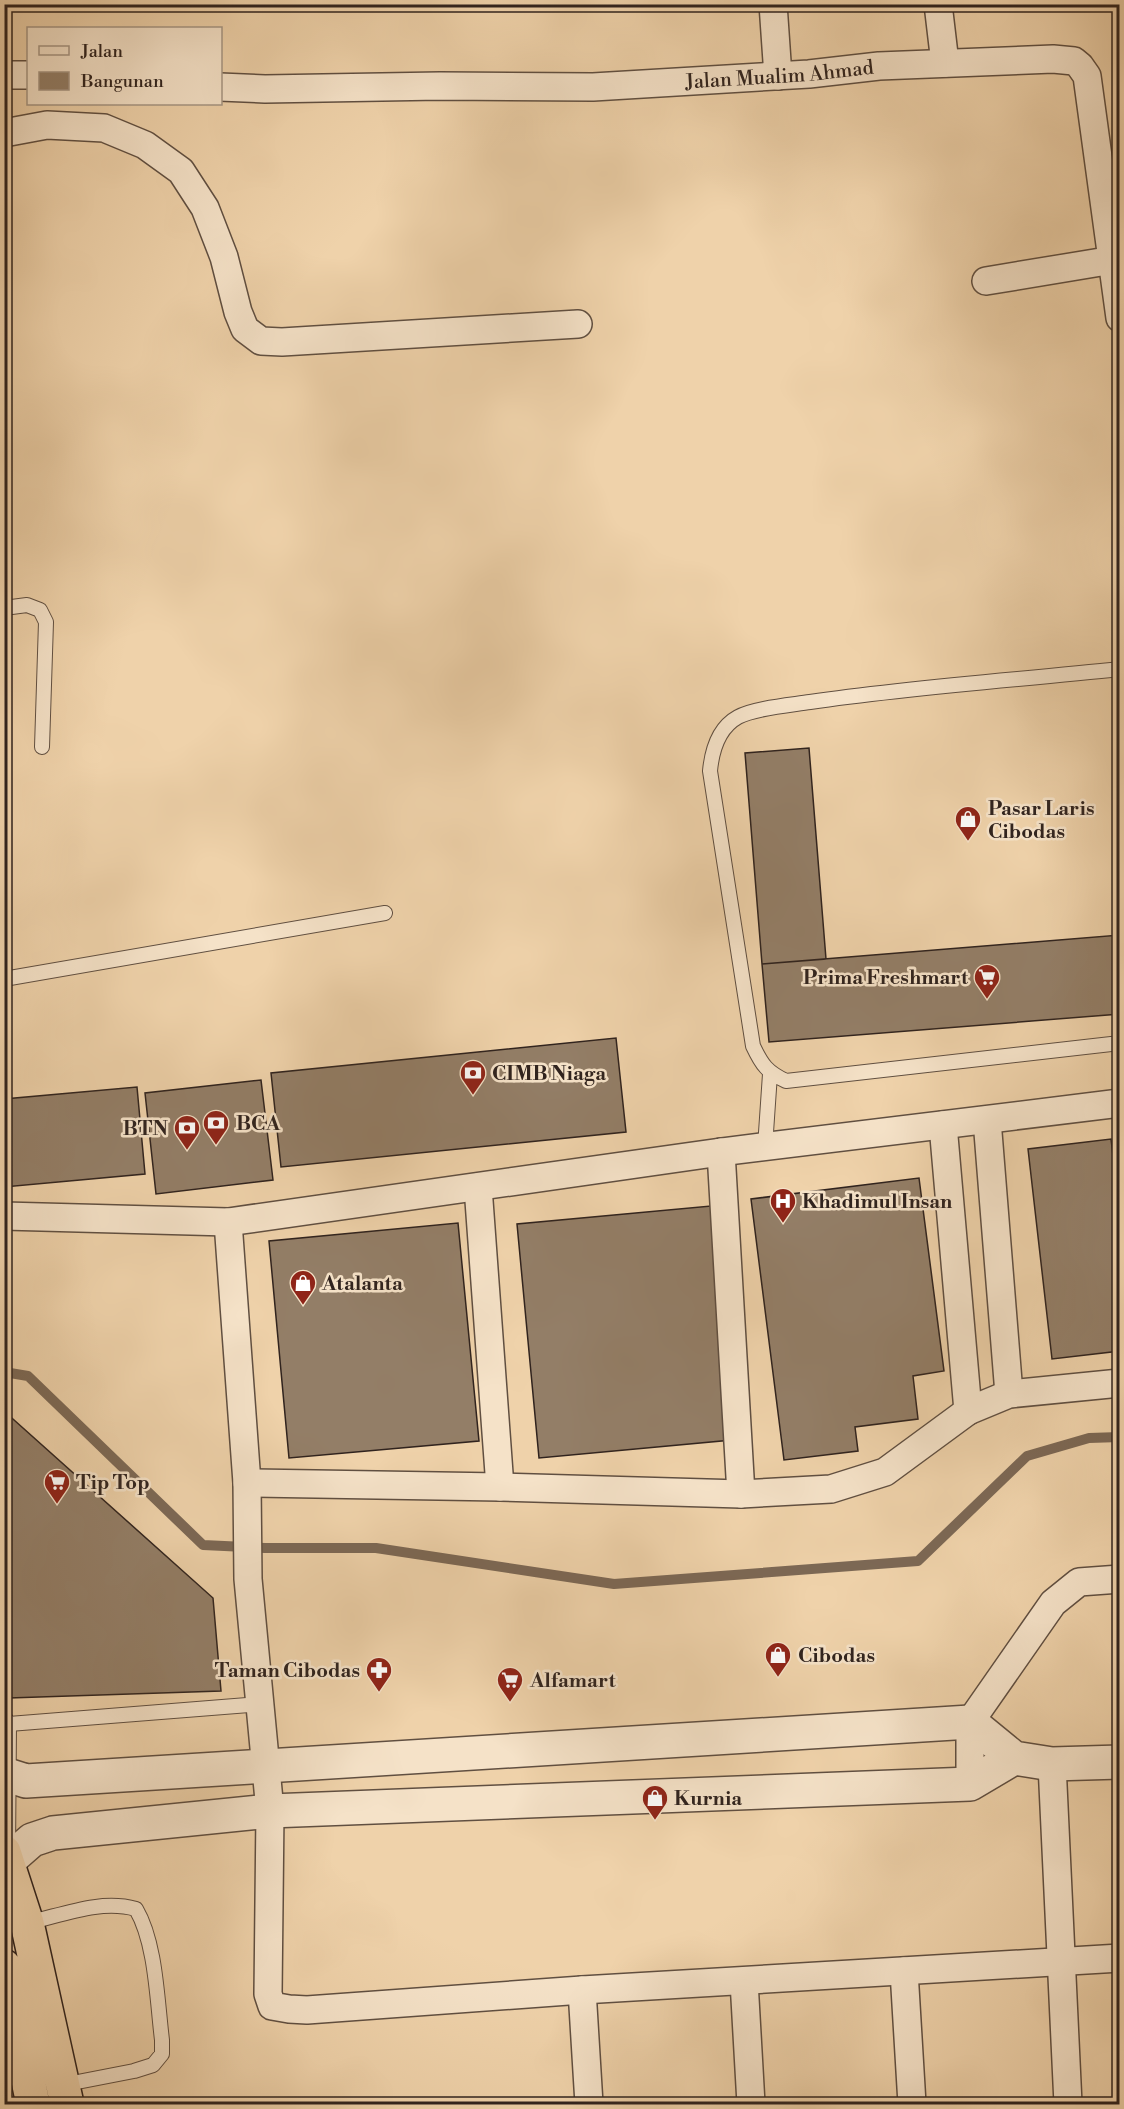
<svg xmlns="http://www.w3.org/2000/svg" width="1124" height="2109" viewBox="0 0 1124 2109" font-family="'Libre Bodoni',serif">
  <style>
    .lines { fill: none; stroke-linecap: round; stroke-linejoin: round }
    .stream { stroke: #7c6855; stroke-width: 10 }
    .building { fill: #937e67; stroke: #30231e; stroke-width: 1.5 }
    .service-casing { stroke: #604f41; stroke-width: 16 }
    .minor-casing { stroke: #604f41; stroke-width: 30 }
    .tertiary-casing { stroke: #604f41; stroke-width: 36 }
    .trunk-casing { stroke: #30231e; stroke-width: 36 }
    .service { stroke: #f5e2c8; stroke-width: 14 }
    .minor { stroke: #f5e2c8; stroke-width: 27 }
    .tertiary { stroke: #f5e2c8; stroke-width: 33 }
    .trunk { stroke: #efd2aa; stroke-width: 33 }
    .labels { text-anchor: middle; stroke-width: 5; stroke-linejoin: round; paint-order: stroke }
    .street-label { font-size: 20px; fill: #30231e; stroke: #f5e2c8 }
    .poi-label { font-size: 20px; font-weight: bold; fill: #30231e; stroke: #f5e2c8; text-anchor: start }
  </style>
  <rect width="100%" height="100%" fill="#efd2aa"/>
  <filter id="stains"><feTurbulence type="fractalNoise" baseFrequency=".00333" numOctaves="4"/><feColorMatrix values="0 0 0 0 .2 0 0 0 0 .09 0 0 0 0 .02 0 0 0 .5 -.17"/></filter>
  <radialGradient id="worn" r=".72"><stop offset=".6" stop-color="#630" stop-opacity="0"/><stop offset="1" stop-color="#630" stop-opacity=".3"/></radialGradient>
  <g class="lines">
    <path class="stream" d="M4,1372L28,1376L203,1545L265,1548H376L614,1584L918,1561L1027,1456L1089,1438L1120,1437"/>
  </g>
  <path class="building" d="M809,748L826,959L762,964L745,753Z
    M1120,935V1014L769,1042L762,964Z
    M616,1038L626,1132L281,1167L271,1073Z
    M261,1080L273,1180L156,1194L145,1093Z
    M137,1087L145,1174L4,1187V1099Z
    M1111,1139L1120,1214V1351L1052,1359L1028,1149Z
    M919,1178L944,1371L913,1376L918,1419L855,1427L858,1451L784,1460L751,1199Z
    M711,1206L732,1440L539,1458L517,1224Z
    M458,1223L479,1441L289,1458L269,1241Z
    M4,1411L213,1598L221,1691L9,1698L4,1690Z"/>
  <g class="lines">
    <g class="service-casing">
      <path id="service" d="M4,608L27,605L40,610L46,622L42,747
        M1120,669C1016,680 912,687 810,702C791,705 754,708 738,717C718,728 712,750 710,771L753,1046C762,1065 767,1072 786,1081L1120,1043
        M4,979L385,913
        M765,1147L770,1074
        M5,1718L9,1724L8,1854
        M9,1724L261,1704
        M27,1923C63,1915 100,1899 136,1909C156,1943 157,2000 162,2040V2054L153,2065L134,2071L62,2085"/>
    </g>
    <g class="minor-casing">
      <g id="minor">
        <path d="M773,4L778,76"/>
        <path d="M938,4L945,63"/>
        <path d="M4,75H28"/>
        <path id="s1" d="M220,87L265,89L440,86L593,87L809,74L879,66L1053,59L1074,61L1080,66L1087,76L1120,318"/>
        <path d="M4,133L47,125L104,128L145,145L181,171L205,208L224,257L238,312L245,329L261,341L282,342L578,324"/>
        <path d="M986,281L1113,260"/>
        <path d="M987,1120L1009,1394"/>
        <path d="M943,1125L968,1411"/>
        <path d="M721,1152L741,1494"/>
        <path d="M478,1187L500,1487"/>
        <path d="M4,1216L228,1222L721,1152L1120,1103"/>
        <path d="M228,1222L247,1483L248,1579L270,1811L268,1994L272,2006L289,2009L307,2010L582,1990L1120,1958"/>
        <path d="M247,1483L500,1487L741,1494L831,1489L885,1472L968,1411L1009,1394L1120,1383"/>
        <path d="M1052,1764L1068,2104"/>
        <path d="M970,1784V1722L1053,1603L1079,1582L1120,1579"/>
        <path d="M904,1971L912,2104"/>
        <path d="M744,1981L751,2104"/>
        <path d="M582,1990L589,2104"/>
      </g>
    </g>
    <g class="tertiary-casing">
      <path id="tertiary" d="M4,1774L26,1781L970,1722L1014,1758L1052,1764L1120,1762
        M8,1861L32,1840L53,1833L270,1811L970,1784L1014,1758"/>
    </g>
    <g class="trunk-casing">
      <path id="trunk" d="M4,1852L27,1923L67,2104
        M4,1966L33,2104"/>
    </g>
    <use href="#service" class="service"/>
    <use href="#minor" class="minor"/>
    <use href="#tertiary" class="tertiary"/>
    <use href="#trunk" class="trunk"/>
  </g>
  <defs>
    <g id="shop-pin" transform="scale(1.35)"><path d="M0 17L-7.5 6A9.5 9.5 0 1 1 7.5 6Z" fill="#8f2418" stroke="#f5e2c8"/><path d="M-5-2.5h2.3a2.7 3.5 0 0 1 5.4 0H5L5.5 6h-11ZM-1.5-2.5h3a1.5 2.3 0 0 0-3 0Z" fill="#fff"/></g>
    <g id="supermarket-pin" transform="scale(1.35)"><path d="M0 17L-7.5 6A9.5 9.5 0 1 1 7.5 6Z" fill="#8f2418" stroke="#f5e2c8"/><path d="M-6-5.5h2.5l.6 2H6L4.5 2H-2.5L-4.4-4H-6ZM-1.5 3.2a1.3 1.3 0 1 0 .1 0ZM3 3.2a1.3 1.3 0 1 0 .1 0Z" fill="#fff"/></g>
    <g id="bank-pin" transform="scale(1.35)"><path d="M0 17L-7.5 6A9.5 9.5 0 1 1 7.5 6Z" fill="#8f2418" stroke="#f5e2c8"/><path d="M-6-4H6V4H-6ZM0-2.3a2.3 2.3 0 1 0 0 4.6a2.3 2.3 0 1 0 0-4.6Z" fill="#fff"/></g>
    <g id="hospital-pin" transform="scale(1.35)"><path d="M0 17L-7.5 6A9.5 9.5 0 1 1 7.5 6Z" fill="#8f2418" stroke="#f5e2c8"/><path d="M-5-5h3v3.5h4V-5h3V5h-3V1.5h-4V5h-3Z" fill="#fff"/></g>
    <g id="pharmacy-pin" transform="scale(1.35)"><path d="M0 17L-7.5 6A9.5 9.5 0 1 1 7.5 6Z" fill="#8f2418" stroke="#f5e2c8"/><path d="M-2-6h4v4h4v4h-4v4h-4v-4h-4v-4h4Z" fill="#fff"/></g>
  </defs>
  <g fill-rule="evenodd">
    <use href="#shop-pin" x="968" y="819"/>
    <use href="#supermarket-pin" x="987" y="977"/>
    <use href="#bank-pin" x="473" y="1073"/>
    <use href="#bank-pin" x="216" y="1123"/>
    <use href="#bank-pin" x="187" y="1128"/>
    <use href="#hospital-pin" x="783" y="1201"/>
    <use href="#shop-pin" x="303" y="1283"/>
    <use href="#supermarket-pin" x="57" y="1482"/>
    <use href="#shop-pin" x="778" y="1655"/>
    <use href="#pharmacy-pin" x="379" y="1670"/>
    <use href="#supermarket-pin" x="510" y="1680"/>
    <use href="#shop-pin" x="655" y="1798"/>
  </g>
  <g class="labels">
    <g class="street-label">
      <text dy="7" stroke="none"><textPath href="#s1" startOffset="560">Jalan Mualim Ahmad</textPath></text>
    </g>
    <g class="poi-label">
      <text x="988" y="815">Pasar Laris<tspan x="988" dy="23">Cibodas</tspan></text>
      <text x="968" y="984" text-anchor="end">Prima Freshmart</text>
      <text x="492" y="1080">CIMB Niaga</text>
      <text x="236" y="1130">BCA</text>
      <text x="168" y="1135" text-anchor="end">BTN</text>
      <text x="802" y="1208">Khadimul Insan</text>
      <text x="322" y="1290">Atalanta</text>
      <text x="76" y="1489">Tip Top</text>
      <text x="798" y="1662">Cibodas</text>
      <text x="360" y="1677" text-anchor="end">Taman Cibodas</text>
      <text x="530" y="1687">Alfamart</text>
      <text x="674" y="1805">Kurnia</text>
    </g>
  </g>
  <rect width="1124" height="2109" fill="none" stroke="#efd2aa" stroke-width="24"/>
  <rect x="6" y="6" width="1112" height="2097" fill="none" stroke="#30231e" stroke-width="3"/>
  <rect x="12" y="12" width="1100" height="2085" fill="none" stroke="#30231e" stroke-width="1.5"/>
  <rect x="27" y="27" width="195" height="78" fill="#f5e2c8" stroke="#a69684" stroke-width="1.5"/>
  <rect x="39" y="46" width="30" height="9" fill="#f5e2c8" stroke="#a69684" stroke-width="1.5"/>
  <text x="81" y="57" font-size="18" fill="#30231e">Jalan</text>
  <rect x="39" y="72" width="30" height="18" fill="#937e67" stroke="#a69684" stroke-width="1.5"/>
  <text x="81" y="87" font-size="18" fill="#30231e">Bangunan</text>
  <rect width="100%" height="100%" filter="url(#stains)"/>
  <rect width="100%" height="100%" fill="url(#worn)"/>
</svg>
